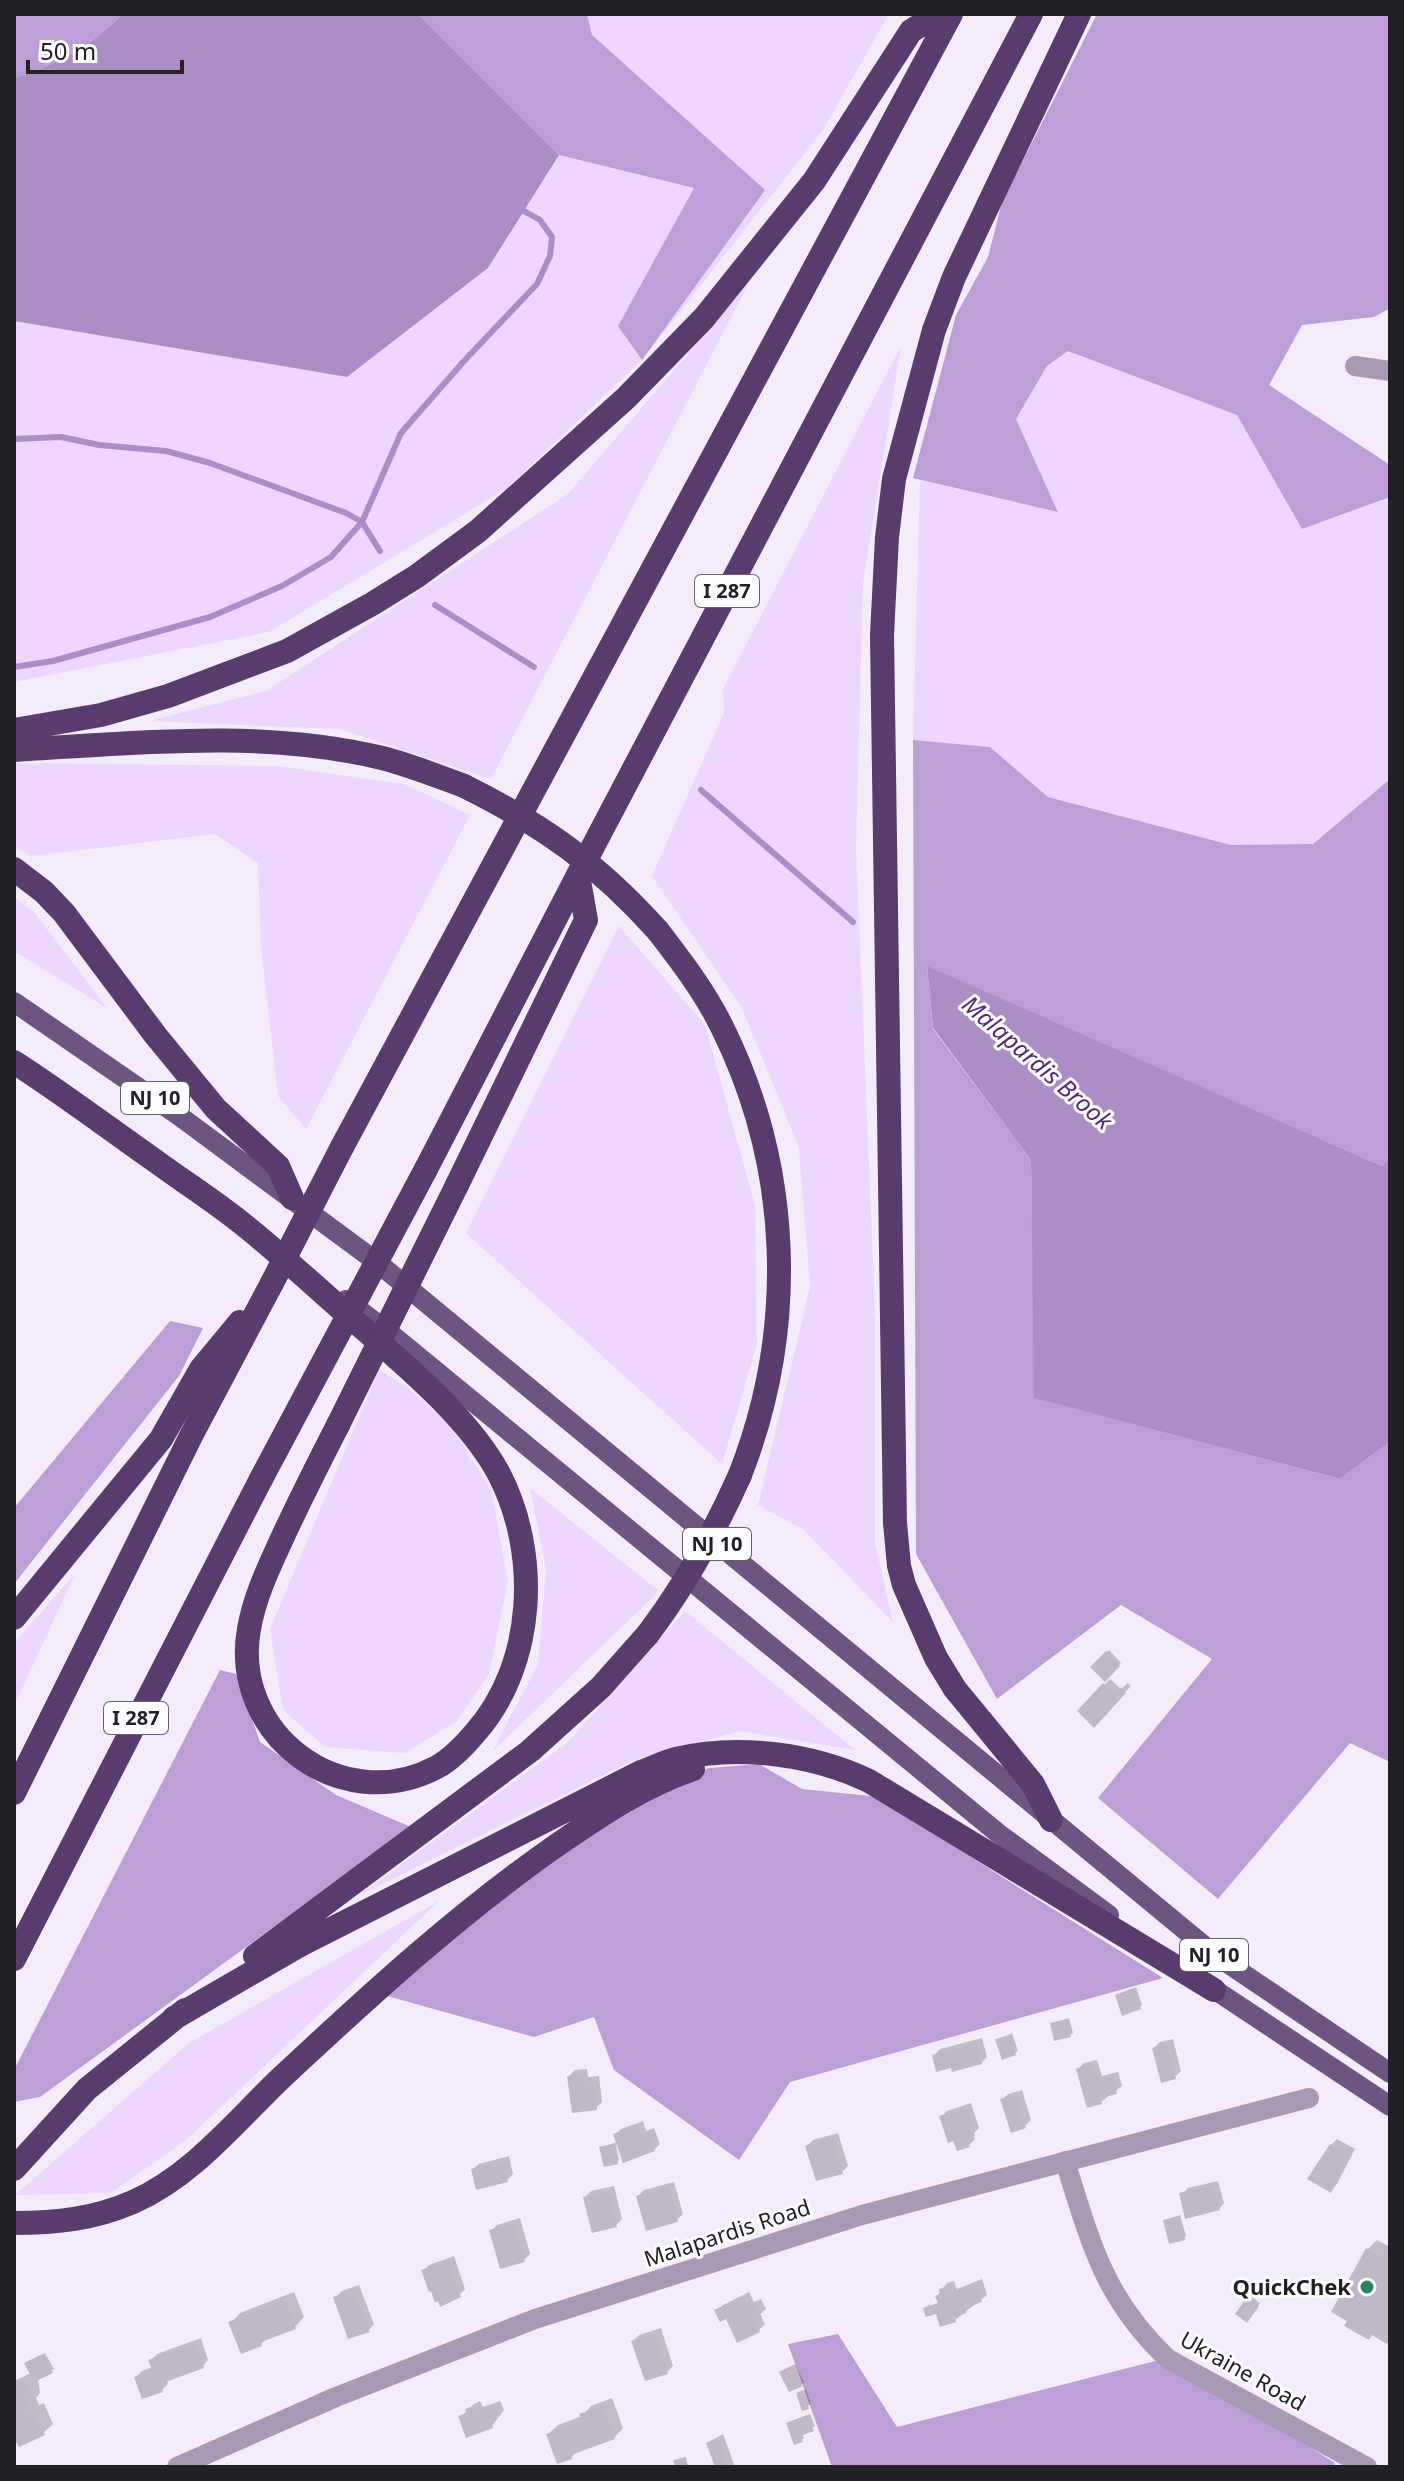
<svg xmlns="http://www.w3.org/2000/svg" width="1404" height="2481" viewBox="0 0 1404 2481" font-family="'Noto Sans',sans-serif">
  <style>
    .green { fill: #edd6ff }
    .forest { fill: #be9ed7 }
    .water { fill: #ad8dc5 }
    .shadow { fill: #0003 }
    .lines { fill: none; stroke-linecap: round; stroke-linejoin: round }
    .stream { stroke: #ad8dc5; stroke-width: 6 }
    .building { fill: #c0b8c7 }
    .street { stroke: #a89ab4; stroke-width: 20 }
    .primary { stroke: #6e5480; stroke-width: 20 }
    .highway { stroke: #593b6d; stroke-width: 24 }
    .highway-bridge { stroke: #593b6d; stroke-width: 24 }
    .poi-dot { fill: #2a865d; stroke: #fdfcff; stroke-width: 3 }
    .labels { text-anchor: middle; stroke-width: 6; stroke-linejoin: round; paint-order: stroke }
    .shield { fill: #fdfcff; stroke: #646266; stroke-width: 2 }
    .shield-label { font-size: 20px; font-weight: bold; fill: #232025 }
    .street-label { font-size: 22px; fill: #232025; stroke: #fdfcff }
    .poi-label { font-size: 22px; font-weight: bold; fill: #232025; stroke: #fdfcff; text-anchor: end }
    .water-label { font-size: 24px; font-style: italic; fill: #552b6f; stroke: #fdfcff }
  </style>
  <rect width="100%" height="100%" fill="#f4ebfb"/>
  <path class="green" d="M587,14H889L823,130L642,360L506,489L269,632L14,682V321L347,377L488,268L559,155L694,188L618,326L764,190L592,35Z
    M750,281L491,779L340,729L149,721L266,691L568,494Z
    M901,346L863,583L856,848L875,1313V1544L893,1622L804,1530L758,1505L810,1287L799,1148L742,1008L652,876L724,713L723,689Z
    M1068,351L1237,415L1302,529L1390,497V779L1313,844L1231,845L1048,797L990,747L913,740L920,480L1058,511L1016,419L1047,366Z
    M14,763L277,766L404,784L470,815L306,1129L278,1096L261,947L258,863L215,834L31,856L14,846Z
    M14,897L34,912L107,1008L14,951Z
    M619,926L705,1025L755,1206L757,1344L722,1464L466,1233Z
    M379,1370L406,1386L449,1424L491,1489L508,1581L489,1674L457,1721L405,1753L325,1747L283,1710L270,1629Z
    M530,1488L659,1591L492,1752L538,1664L546,1569Z
    M75,1574L14,1706V1643Z
    M685,1611L855,1750L740,1731L634,1760L360,1895L567,1743Z
    M439,1901L186,2140L111,2193L15,2195L189,2043Z"/>
  <path class="forest" d="M14,14H122C95,44 53,67 14,78Z
    M418,14H587L592,35L765,190L642,360L618,326L694,188L559,155Z
    M1097,14H1390V308L1374,317L1302,325L1269,385L1390,465V497L1302,529L1237,415L1068,351L1047,366L1016,419L1058,512L913,478L956,315L988,257L1002,202Z
    M913,740L990,747L1048,797L1231,845L1313,844L1390,779V1157L1382,1166L927,967L933,1029L1031,1160L1035,1398L1340,1479L1390,1442V1762L1350,1743L1218,1899L1098,1798L1212,1659L1121,1605L997,1699L916,1554Z
    M170,1321L203,1328L179,1376L14,1584V1508Z
    M220,1670L236,1674L260,1742L336,1795L411,1827L40,2097L14,2102V2070Z
    M759,1764L802,1789L880,1797L991,1870L1163,1978L790,2082L739,2160L614,2070L594,2017L534,2037L387,1996L511,1885L660,1786L709,1768Z
    M838,2334L897,2427L1167,2358L1335,2463L1333,2467H832L788,2344Z"/>
  <path class="water" d="M122,14H418L559,155L488,268L347,377L14,321V78C53,67 95,44 122,14Z
    M927,966L1382,1166L1390,1157V1442L1340,1479L1034,1398L1031,1160L933,1028Z"/>
  <path class="shadow" d="M1109,1650L1121,1663L1104,1679L1092,1667Z
    M1110,1679L1121,1689L1128,1683L1131,1686L1094,1725L1079,1711Z
    M1136,1987L1142,2005L1140,2007L1117,1996Z
    M1069,2018L1073,2033L1070,2035L1052,2024Z
    M1012,2033L1018,2051L1015,2053L997,2040Z
    M982,2038L987,2057L981,2063L934,2055L940,2049Z
    M1173,2039L1181,2071L1175,2077L1154,2048L1160,2042Z
    M1097,2060L1102,2076L1118,2072L1122,2086L1101,2102L1078,2069L1084,2063Z
    M587,2069L588,2077L599,2076L602,2102L596,2108L569,2076L575,2070Z
    M1022,2090L1031,2120L1025,2126L1012,2130L1002,2100L1008,2094Z
    M971,2103L979,2128L973,2134L975,2139L969,2145L941,2117L947,2111Z
    M643,2121L646,2131L654,2128L660,2144L654,2150L616,2145L619,2160L617,2162L602,2147L618,2142L615,2135L621,2129Z
    M838,2133L848,2166L842,2172L807,2146L813,2140Z
    M1337,2139L1355,2149L1337,2184L1331,2190V2145Z
    M509,2156L513,2174L507,2180L473,2169L479,2164Z
    M1218,2181L1224,2203L1219,2209L1182,2194L1188,2188Z
    M674,2182L683,2214L677,2220L638,2196L644,2190Z
    M614,2186L622,2219L616,2225L585,2197L591,2191Z
    M1180,2215L1186,2236L1184,2238L1165,2221Z
    M520,2218L530,2254L524,2260L491,2231L497,2225Z
    M1377,2240L1390,2247V2338L1350,2321L1368,2249Z
    M454,2256L465,2289L459,2295L423,2271L429,2265Z
    M982,2279L987,2295L955,2320L925,2308L930,2304V2308L946,2298L930,2303L939,2300L937,2296L947,2283L954,2281L957,2289Z
    M359,2285L374,2324L369,2330L336,2297L342,2291Z
    M294,2292L304,2317L295,2327L268,2337L261,2344L231,2323L240,2313Z
    M749,2292L754,2302L761,2299L766,2309L760,2314L765,2324L759,2330L717,2311L723,2305Z
    M1251,2296L1260,2303L1249,2318L1238,2313Z
    M661,2328L673,2366L667,2372L633,2341L639,2335Z
    M201,2338L208,2360L203,2366L166,2379L168,2384L162,2390L136,2377L142,2371L153,2367L151,2360L157,2354Z
    M45,2353L54,2369L38,2380L40,2393L36,2398L39,2405L44,2403L53,2424L43,2433L14,2437V2381L31,2373L29,2361Z
    M795,2364L804,2382L802,2384L784,2370Z
    M806,2389L811,2404L803,2409L798,2393Z
    M612,2398L623,2428L614,2438L578,2451L571,2457L548,2434L558,2425L582,2416L591,2406Z
    M480,2401L483,2407L500,2401L504,2410L492,2426L460,2417L474,2404Z
    M810,2414L815,2426L802,2433L804,2438L802,2440L788,2424Z
    M723,2434L735,2467H717L708,2443Z"/>
  <g class="lines">
    <path class="stream" d="M14,439L61,437L99,445L166,451L210,463L346,513L362,522L380,551
      M435,605L534,667
      M14,667L53,661L210,617L282,586L331,557L362,522L401,433L464,361L537,284L550,256L552,237L540,220L524,211
      M701,790L853,922"/>
  </g>
  <path class="building" d="M1106,1651L1120,1666L1105,1682L1090,1667Z
    M1103,1683L1114,1694L1120,1687L1126,1693L1094,1728L1077,1711Z
    M1133,1988L1141,2009L1122,2016L1115,1995Z
    M1067,2019L1071,2037L1054,2041L1050,2023Z
    M1010,2035L1016,2055L1002,2060L995,2039Z
    M976,2043L982,2064L952,2072L951,2068L936,2072L932,2055Z
    M1167,2044L1176,2079L1161,2083L1152,2048Z
    M1091,2064L1096,2081L1113,2076L1117,2094L1100,2098L1102,2104L1087,2108L1076,2069Z
    M582,2074L583,2082L593,2081L597,2110L572,2113L567,2076Z
    M1016,2094L1026,2128L1011,2133L1000,2099Z
    M965,2108L975,2136L967,2138L970,2147L957,2151L953,2141L948,2143L939,2116Z
    M637,2125L640,2135L648,2132L655,2151L623,2163L613,2134Z
    M832,2137L843,2174L816,2181L805,2146Z
    M613,2144L618,2164L604,2167L599,2147Z
    M1330,2144L1351,2155L1331,2193L1307,2179Z
    M503,2161L508,2182L476,2190L471,2169Z
    M1212,2185L1220,2210L1185,2219L1179,2193Z
    M669,2187L678,2222L646,2231L636,2196Z
    M609,2191L617,2227L592,2233L583,2197Z
    M1178,2216L1185,2240L1169,2244L1163,2220Z
    M514,2223L525,2262L500,2269L489,2230Z
    M1366,2248L1390,2261V2339L1387,2344L1372,2335L1369,2340L1344,2326L1347,2321L1331,2312Z
    M448,2261L461,2297L440,2307L438,2301L435,2303L431,2291L429,2292L421,2270Z
    M976,2283L982,2302L971,2306L969,2301L963,2303L966,2313L954,2317L956,2322L940,2327L936,2314L926,2317L923,2308L938,2303L935,2296L940,2294L939,2289L948,2286L951,2294Z
    M353,2290L370,2332L348,2339L333,2297Z
    M743,2297L748,2307L755,2303L761,2316L754,2319L760,2332L737,2343L726,2319L720,2322L714,2310Z
    M1247,2297L1259,2306L1247,2323L1235,2314Z
    M284,2300L296,2329L261,2342L262,2346L241,2354L228,2322Z
    M655,2333L668,2374L645,2381L631,2341Z
    M195,2343L204,2368L160,2384L163,2392L142,2399L134,2377L152,2370L148,2360Z
    M43,2354L53,2373L34,2382L24,2363Z
    M793,2365L803,2386L789,2392L779,2372Z
    M24,2380L32,2397L29,2398L32,2404L27,2407L29,2413L34,2411L45,2435L19,2447L14,2439V2384Z
    M803,2390L809,2409L802,2411L796,2393Z
    M494,2405L499,2417L490,2421L493,2428L466,2438L458,2416L467,2413L465,2409L474,2406L477,2412Z
    M603,2406L615,2439L571,2455L572,2459L557,2464L546,2434L582,2421L579,2414Z
    M807,2415L814,2431L800,2436L803,2442L794,2445L786,2423Z
    M717,2438L727,2467H715L706,2443Z
    M686,2457L688,2467H675L673,2460Z"/>
  <g class="lines">
    <path class="street" d="M1355,366L1390,371
      M1065,2161C1090,2241 1104,2299 1168,2359L1367,2467
      M177,2467L336,2397L535,2319L862,2215L1309,2098"/>
    <path class="primary" d="M14,1002L178,1115L378,1263L1214,1954L1390,2073
      M346,1300L392,1335L999,1834L1109,1915
      M1203,1982L1390,2106"/>
    <path class="highway" d="M14,730L101,715L168,696L287,651L372,604L417,576L478,531L626,398L704,318L814,181L911,31L938,14
      M14,750C136,743 262,729 382,758C410,765 437,776 464,786
      M14,869L44,892L64,913L156,1036L216,1109L278,1166L292,1198
      M658,931C681,961 705,992 722,1027C792,1168 797,1329 740,1475
      M14,1062C62,1093 107,1127 154,1160C184,1182 216,1202 244,1225C283,1256 319,1290 357,1323C404,1364 469,1418 499,1474C540,1553 536,1664 475,1733C464,1746 452,1759 437,1767C341,1818 230,1734 249,1629C255,1594 271,1563 285,1532C302,1496 320,1460 338,1425
      M342,1147L951,14
      M426,1169L578,875L1031,14
      M457,1185L586,920L578,875
      M14,1618L161,1439L201,1369L240,1322
      M14,1793L192,1434L272,1283
      M1051,1820L1033,1784L955,1689L936,1658L904,1585L899,1566L895,1523L882,635L887,537L894,479L934,330L954,277L1079,14
      M255,1956L530,1751L601,1687L648,1634
      M14,1959L261,1479
      M174,2018L300,1945L641,1772C653,1768 664,1762 676,1759C738,1744 813,1754 869,1781L1214,1990
      M14,2169L87,2089L185,2010
      M14,2223C56,2223 94,2219 133,2202C192,2176 235,2122 281,2078C370,1995 459,1913 560,1843C601,1815 645,1785 693,1769"/>
    <path class="highway-bridge" d="M464,786C543,825 599,865 658,931
      M272,1283L342,1147
      M338,1425L457,1185
      M261,1479L426,1169
      M648,1634C685,1585 715,1531 740,1475"/>
  </g>
  <circle class="poi-dot" cx="1367" cy="2287" r="8"/>
  <g class="labels">
    <g class="shield">
      <rect x="695" y="575" width="64" height="32" rx="6"/>
      <rect x="121" y="1082" width="68" height="32" rx="6"/>
      <rect x="683" y="1528" width="68" height="32" rx="6"/>
      <rect x="104" y="1702" width="64" height="32" rx="6"/>
      <rect x="1180" y="1939" width="68" height="32" rx="6"/>
    </g>
    <g class="shield-label">
      <text x="727" y="598">I 287</text>
      <text x="155" y="1105">NJ 10</text>
      <text x="717" y="1551">NJ 10</text>
      <text x="136" y="1725">I 287</text>
      <text x="1214" y="1962">NJ 10</text>
    </g>
    <g class="street-label">
      <text transform="translate(727 2233) rotate(-18)" y="8">Malapardis Road</text>
      <text transform="translate(1243 2371) rotate(29)" y="8">Ukraine Road</text>
    </g>
    <g class="poi-label">
      <text x="1351" y="2295">QuickChek</text>
    </g>
    <g class="water-label">
      <text transform="translate(1037 1063) rotate(41)" y="8">Malapardis Brook</text>
    </g>
  </g>
  <rect width="1404" height="2481" fill="none" stroke="#232025" stroke-width="32"/>
  <path d="M28 60v12h154v-12" fill="none" stroke="#232025" stroke-width="4"/>
  <text x="40" y="60" font-size="24" fill="#232025" stroke="#fdfcff" stroke-width="6" paint-order="stroke">50 m</text>
</svg>
